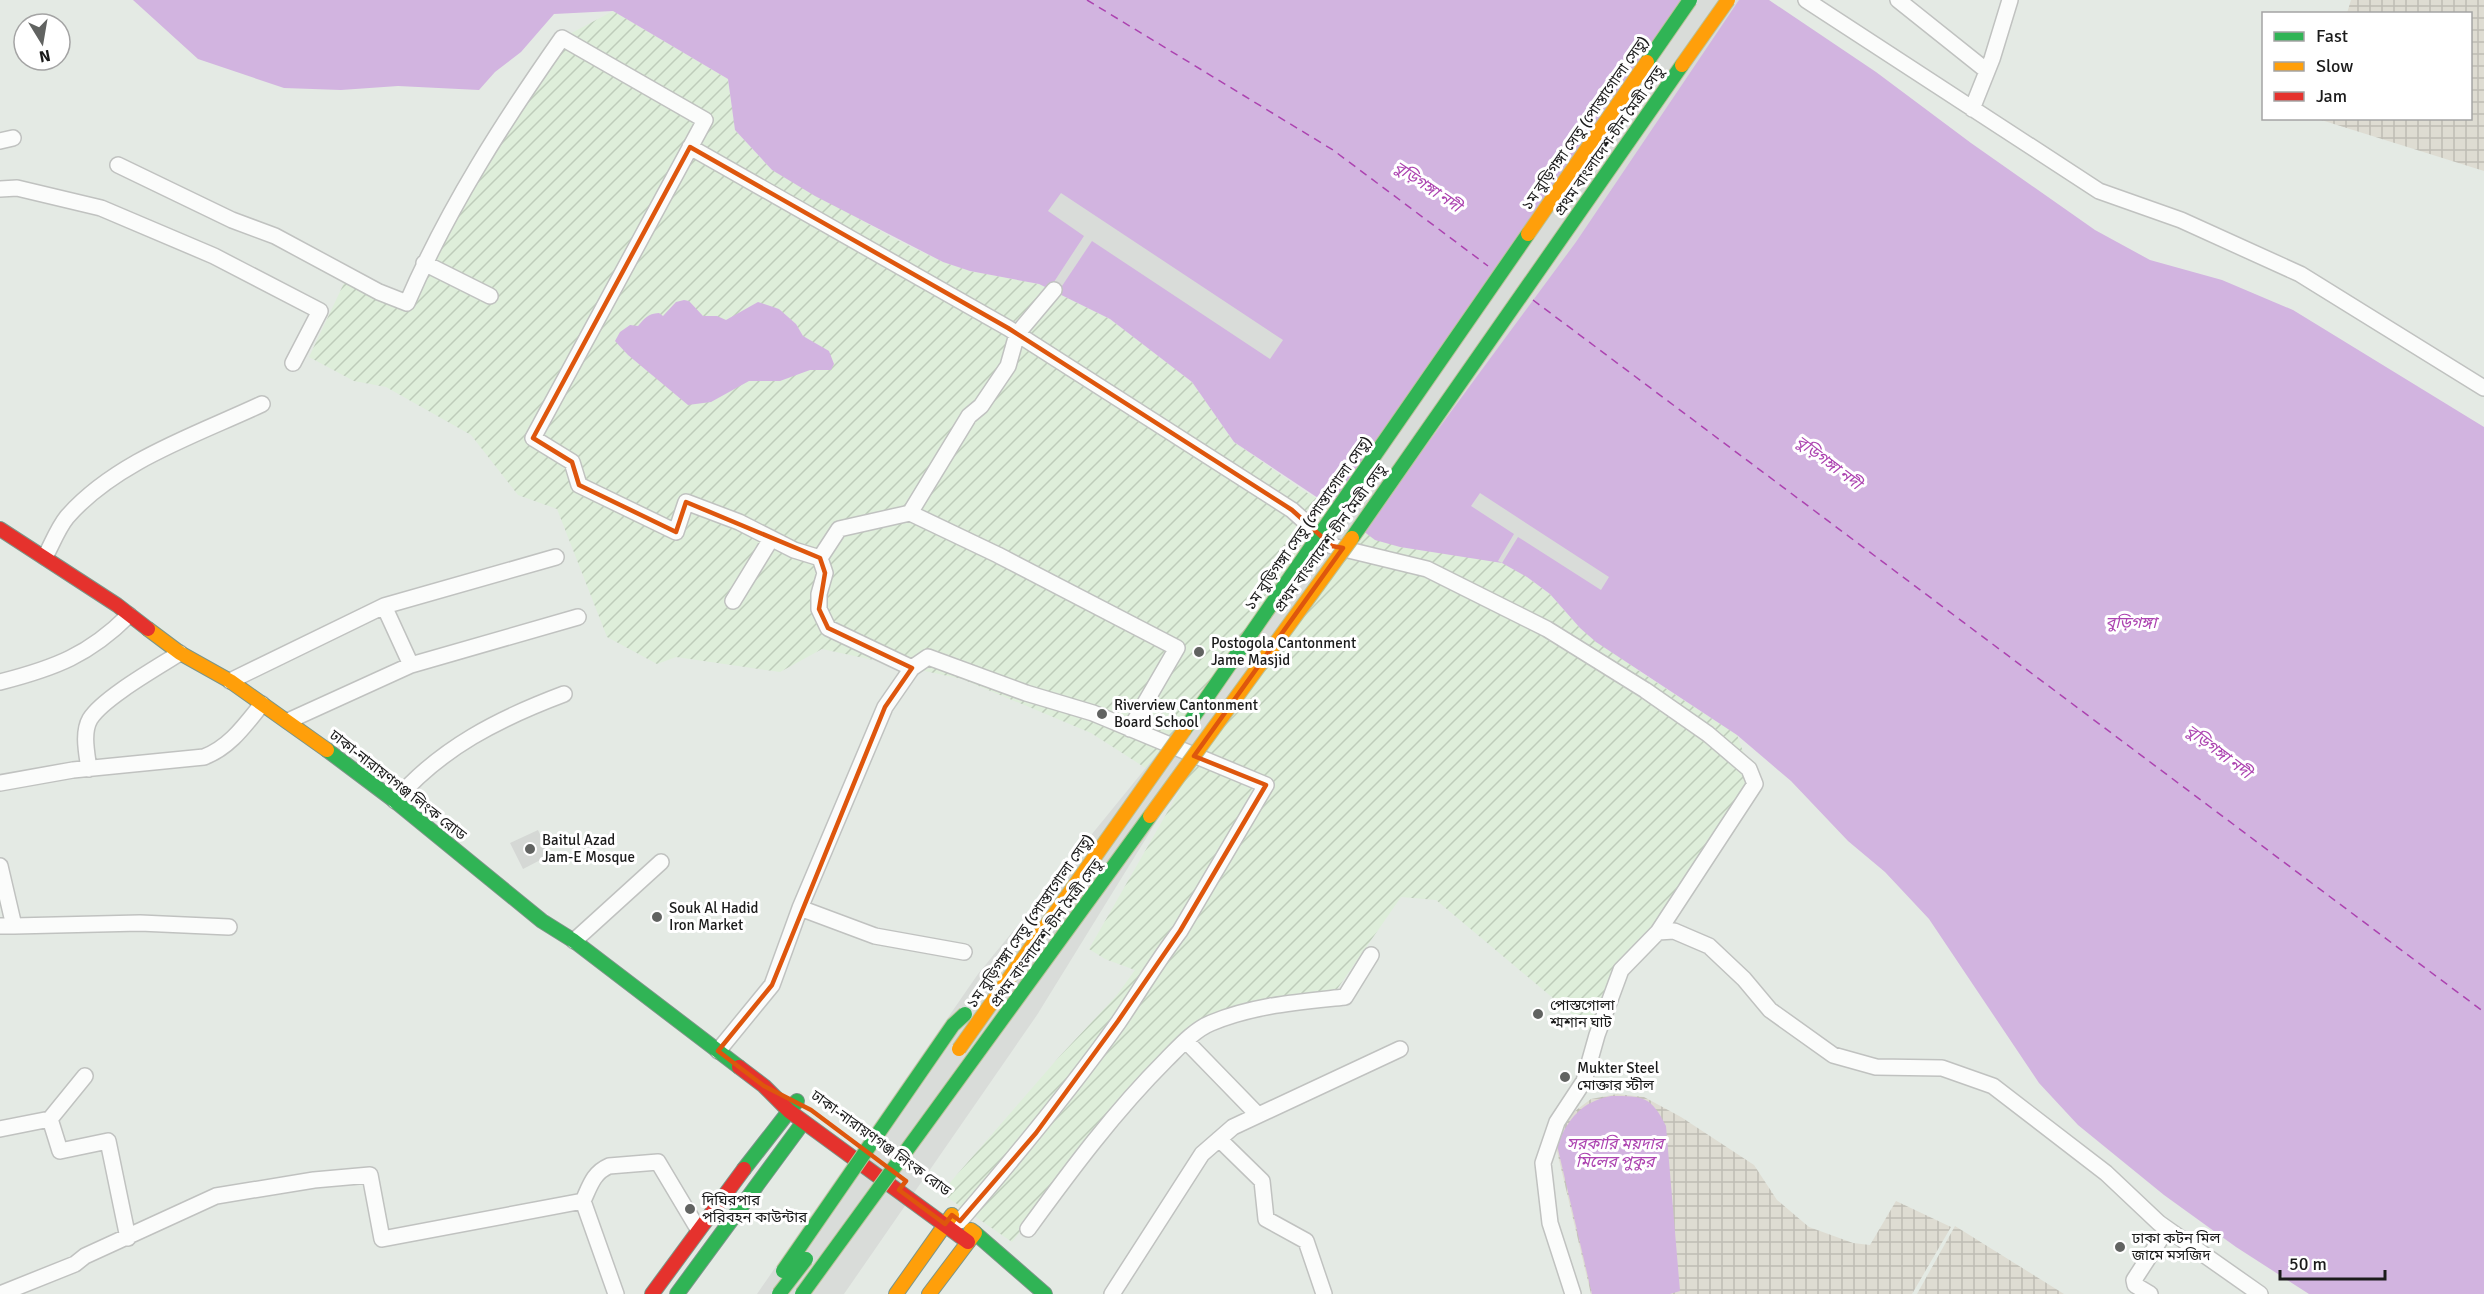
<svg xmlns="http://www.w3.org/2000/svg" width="2484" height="1294" viewBox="0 0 2484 1294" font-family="Signika,'Noto Sans Bengali',sans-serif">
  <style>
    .industrial { fill: url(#industrial-grid) }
    .religious { fill: #d5d8d5 }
    .military { fill: url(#military-furrows) }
    .water { fill: #d2b4e0 }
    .pier { fill: #d9dcd9 }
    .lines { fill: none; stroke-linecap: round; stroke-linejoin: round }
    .ferry { stroke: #ac43b0; stroke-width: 1.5; stroke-dasharray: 8 6; stroke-linecap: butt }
    .street-casing { stroke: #c0c2c0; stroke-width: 18 }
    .fast-casing { stroke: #7c9588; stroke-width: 16 }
    .slow-casing { stroke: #7c9588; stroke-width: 16 }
    .jam-casing { stroke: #7c9588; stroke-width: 16 }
    .street { stroke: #fbfcfb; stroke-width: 15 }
    .fast { stroke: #30b455; stroke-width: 14 }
    .slow { stroke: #ff9f0a; stroke-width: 14 }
    .jam { stroke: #e5322d; stroke-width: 14 }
    .fast-bridge-casing { stroke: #bac198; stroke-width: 16; stroke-linecap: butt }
    .slow-bridge-casing { stroke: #bac198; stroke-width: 16; stroke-linecap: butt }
    .fast-bridge { stroke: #30b455; stroke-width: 14 }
    .slow-bridge { stroke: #ff9f0a; stroke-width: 14 }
    .marked { fill: none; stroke: #de560d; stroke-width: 4.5; stroke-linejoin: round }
    .poi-dot { fill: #616361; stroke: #fff; stroke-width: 2 }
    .labels { text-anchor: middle; stroke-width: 6; stroke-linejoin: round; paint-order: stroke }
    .street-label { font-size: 15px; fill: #1b1b1b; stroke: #fff }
    .poi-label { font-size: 15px; fill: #1b1b1b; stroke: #fff; text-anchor: start }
    .water-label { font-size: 16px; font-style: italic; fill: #ac43b0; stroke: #fff }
  </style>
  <defs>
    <pattern id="industrial-grid" width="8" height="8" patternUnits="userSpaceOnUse" patternTransform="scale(1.5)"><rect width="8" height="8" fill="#dedcd2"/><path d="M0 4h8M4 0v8" fill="none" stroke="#bebcb4"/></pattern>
    <pattern id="military-furrows" width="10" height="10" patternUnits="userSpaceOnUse" patternTransform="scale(1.5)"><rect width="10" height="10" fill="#deeeda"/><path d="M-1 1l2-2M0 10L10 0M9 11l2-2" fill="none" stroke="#beccba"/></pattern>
  </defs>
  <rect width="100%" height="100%" fill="#e4eae4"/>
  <path class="industrial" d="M2351,0H2484V171L2318,119L2470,118V14L2347,13Z
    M1617,1094L1644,1097L1681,1117L1754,1165L1777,1200L1809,1227L1853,1243L1870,1245L1896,1201L1951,1227L1912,1294H1591L1556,1147L1567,1117L1591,1099Z
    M1955,1226L2064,1294H1917Z"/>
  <path class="religious" d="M538,830L550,855L523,869L510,843Z"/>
  <path class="military" d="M613,11L728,79L735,130L772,170L895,239L943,262L970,271L1039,284L1110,319L1192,382L1234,442L1304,491L1400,547L1498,561L1514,534L1527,577L1550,594L1580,628L1639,671L1737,735L1755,784L1621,970L1597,1035L1436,900L1401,897L1333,995L1236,1011L1145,1073L1012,1242L941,1193L1059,1057L1117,995L1135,970L1105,959L1089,949L1180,790L1091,733L962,679L822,649L780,672L676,657L657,664L607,637L557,509L518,495L471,435L386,387L354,381L309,357L345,281L407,303L424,263L562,38Z"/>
  <path class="water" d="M133,0H1769L1876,72L1971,143L2095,230L2150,260L2222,280L2293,310L2484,427V1294H2309L2236,1247L2164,1195L2078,1125L2039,1083L1929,919L1885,872L1848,841L1791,781L1737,735L1596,642L1580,628L1550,594L1527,577L1502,563L1400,547L1375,540L1330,506L1234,442L1192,382L1110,319L1039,284L970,271L943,262L815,196L772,170L735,130L728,79L613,11L554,14L521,52L495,72L479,90L398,86L341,90L284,88L198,59Z
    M684,300L689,301L703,316H717L726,320L758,302L779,309L796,324L803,336L829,351L834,364L831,370H810L780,381H749L711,402L688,405L628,355L615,341L620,332L630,325L638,326C645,318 647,314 659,313L663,316L676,302Z
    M1611,1096C1643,1096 1651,1096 1666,1126L1680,1291L1670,1294H1592L1557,1145C1569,1118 1581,1102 1611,1096Z"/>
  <path class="pier" d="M1695,0H1739L1576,242L1195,759L1037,1015L844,1294H757L978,974L1228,667Z
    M1061,193L1283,340L1270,359L1092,241L1058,292L1050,288L1084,236L1048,211Z
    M1480,493L1609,577L1601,590L1518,537L1502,563L1498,561L1514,534L1471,506Z"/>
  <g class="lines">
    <path class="ferry" d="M1087,0L1333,150L1488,266
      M1533,300L2484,1012"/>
    <g class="street-casing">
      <path id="street" d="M1806,0L2099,191L2181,220L2300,274L2484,388
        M1898,0L1987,71
        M1972,109L1992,59L2010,0
        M0,141L13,138
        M690,147L1008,328L1292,510L1332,546L1427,569L1547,629L1645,690L1708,734L1749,769L1755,784L1658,932L1621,970L1597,1035L1584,1081L1557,1122L1543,1163L1550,1223L1573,1294
        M118,165L232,220L275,236L379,292L407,303C448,208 503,122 562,38L705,120L533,438L572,462L579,485L676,532L686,502L739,522L794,550L820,558L825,573L819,594V609L828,628L912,668
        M0,189L17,188L101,208L214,256L320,311L293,363
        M424,263L490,296
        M1054,290L1017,334L1008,366L981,406L969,416L910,513L998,555L1177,648L1130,729
        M45,557C52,544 58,528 67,517C116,461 196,435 262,404
        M820,558L839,529L910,513
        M733,601L771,539
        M384,606L556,557
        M230,681L384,606L411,665
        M0,682C55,668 89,655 129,615
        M288,721L411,665L578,617
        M89,769C87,754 82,733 90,719C103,698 158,667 180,653
        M0,783L73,770L204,757C230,747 245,725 262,704
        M395,801C440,748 500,718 564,694
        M0,866L14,926H0
        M800,908L875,936L964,952
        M14,926L140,923L229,927
        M1658,932L1674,931L1709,946L1744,979L1770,1010L1833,1055L1876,1067L1942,1068L1993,1086L2106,1173L2159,1223L2260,1294
        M574,941L661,862
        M1186,1041L1257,1114
        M718,1051L772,985L800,908L885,707L912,668L928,657L1026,693L1093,713L1266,785L1180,931C1157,961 1139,992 1118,1023C1069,1092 1015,1157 960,1221
        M85,1076L50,1119L60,1151L108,1141L128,1238
        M0,1129L50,1119
        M1219,1139L1262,1181L1266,1219L1306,1241L1324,1294
        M583,1201C590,1186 593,1173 609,1166L658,1162L698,1229
        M1028,1229C1071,1170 1114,1112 1166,1060C1179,1047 1194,1030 1211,1023C1254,1005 1299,1002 1345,997L1371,955
        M0,1294L75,1264L85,1256L216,1196L314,1180L370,1175L382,1239L583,1201L616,1294
        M1112,1294L1202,1154L1233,1127L1400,1049
        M2150,1294L2135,1285L2134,1280L2167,1229"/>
    </g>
    <g class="fast-casing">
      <path id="fast" d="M327,750L395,801L542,921L574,941L739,1067
        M744,1169L797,1101
        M975,1233L1045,1294
        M677,1294L799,1128"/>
    </g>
    <g class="slow-casing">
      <path id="slow" d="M148,629L180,653L230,681L327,750
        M896,1294L952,1215
        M929,1294L975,1233L971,1230"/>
    </g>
    <g class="jam-casing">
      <path id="jam" d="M0,529L117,605L148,629
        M739,1067L764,1086L789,1111L968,1242
        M652,1294L744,1169"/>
    </g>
    <use href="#street" class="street"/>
    <use href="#fast" class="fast"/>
    <use href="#slow" class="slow"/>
    <use href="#jam" class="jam"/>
    <g class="fast-bridge-casing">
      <path id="fast-bridge" d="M1647,62L1690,0
        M1352,538L1682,65
        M1185,729L1528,234
        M783,1271L953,1025L965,1014
        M779,1294L806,1259
        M802,1294L1150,816"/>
    </g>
    <g class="slow-bridge-casing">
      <path id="slow-bridge" d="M1682,65L1728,0
        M1528,234L1647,62
        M1150,816L1352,538
        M959,1049L1185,729"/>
    </g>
    <use href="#fast-bridge" class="fast-bridge"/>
    <use href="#slow-bridge" class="slow-bridge"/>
  </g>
  <path class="marked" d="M690,147L1008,328L1292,510L1332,546L1343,548L1194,756L1266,785L1180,931L1118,1021L1036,1133L960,1221L952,1215L945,1224L899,1190L906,1181L811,1110L764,1086L718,1051L772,985L885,707L912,668L828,628L819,609L825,573L820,558L686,502L676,532L579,485L572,462L533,438Z"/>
  <g class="poi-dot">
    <circle cx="1199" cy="652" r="6"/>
    <circle cx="1102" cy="714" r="6"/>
    <circle cx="530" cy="849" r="6"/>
    <circle cx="657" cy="917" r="6"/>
    <circle cx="1538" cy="1014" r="6"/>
    <circle cx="1565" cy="1077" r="6"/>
    <circle cx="690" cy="1209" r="6"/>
    <circle cx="2120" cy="1247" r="6"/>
  </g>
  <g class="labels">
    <g class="street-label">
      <text transform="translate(1585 123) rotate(-55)" y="5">১ম বুড়িগঙ্গা সেতু (পোস্তাগোলা সেতু)</text>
      <text transform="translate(1609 141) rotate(-55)" y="5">প্রথম বাংলাদেশ-চীন মৈত্রী সেতু</text>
      <text transform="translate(1308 523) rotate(-55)" y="5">১ম বুড়িগঙ্গা সেতু (পোস্তাগোলা সেতু)</text>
      <text transform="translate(1330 538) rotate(-54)" y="5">প্রথম বাংলাদেশ-চীন মৈত্রী সেতু</text>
      <text transform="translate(398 785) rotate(38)" y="5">ঢাকা-নারায়ণগঞ্জ লিংক রোড</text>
      <text transform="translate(1030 921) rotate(-55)" y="5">১ম বুড়িগঙ্গা সেতু (পোস্তাগোলা সেতু)</text>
      <text transform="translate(1046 933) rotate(-54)" y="5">প্রথম বাংলাদেশ-চীন মৈত্রী সেতু</text>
      <text transform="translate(881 1143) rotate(36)" y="5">ঢাকা-নারায়ণগঞ্জ লিংক রোড</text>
    </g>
    <g class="poi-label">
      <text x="1211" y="648">Postogola Cantonment<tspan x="1211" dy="17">Jame Masjid</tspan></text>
      <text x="1114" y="710">Riverview Cantonment<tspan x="1114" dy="17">Board School</tspan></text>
      <text x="542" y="845">Baitul Azad<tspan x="542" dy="17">Jam-E Mosque</tspan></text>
      <text x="669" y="913">Souk Al Hadid<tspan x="669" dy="17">Iron Market</tspan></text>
      <text x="1550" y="1010">পোস্তগোলা<tspan x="1550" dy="17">শ্মশান ঘাট</tspan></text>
      <text x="1577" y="1073">Mukter Steel<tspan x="1577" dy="17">মোক্তার স্টীল</tspan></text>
      <text x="702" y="1205">দিঘিরপার<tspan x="702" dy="17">পরিবহন কাউন্টার</tspan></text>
      <text x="2132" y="1243">ঢাকা কটন মিল<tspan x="2132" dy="17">জামে মসজিদ</tspan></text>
    </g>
    <g class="water-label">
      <text transform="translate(1428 186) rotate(34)" y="6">বুড়িগঙ্গা নদী</text>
      <text transform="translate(1829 462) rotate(37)" y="6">বুড়িগঙ্গা নদী</text>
      <text x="2131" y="628">বুড়িগঙ্গা</text>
      <text transform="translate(2219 751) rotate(37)" y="6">বুড়িগঙ্গা নদী</text>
      <text x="1615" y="1149">সরকারি ময়দার<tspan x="1615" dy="18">মিলের পুকুর</tspan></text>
    </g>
  </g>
  <rect x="2262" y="12" width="210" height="108" fill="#ffffff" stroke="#a4a4a4" stroke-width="1.5"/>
  <rect x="2274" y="32" width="30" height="9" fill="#30b455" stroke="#a4a4a4" stroke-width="1.5"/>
  <text x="2316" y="42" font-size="18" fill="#1b1b1b">Fast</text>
  <rect x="2274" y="62" width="30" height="9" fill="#ff9f0a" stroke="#a4a4a4" stroke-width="1.5"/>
  <text x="2316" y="72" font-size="18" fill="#1b1b1b">Slow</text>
  <rect x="2274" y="92" width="30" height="9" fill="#e5322d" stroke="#a4a4a4" stroke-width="1.5"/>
  <text x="2316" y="102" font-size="18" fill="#1b1b1b">Jam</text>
  <g transform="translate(42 42) rotate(169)"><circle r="28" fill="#ffffff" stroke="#a4a4a4" stroke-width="1.5"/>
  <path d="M0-4.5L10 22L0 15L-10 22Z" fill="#616361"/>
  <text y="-9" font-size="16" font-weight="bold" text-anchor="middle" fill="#1b1b1b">N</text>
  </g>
  <path d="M2280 1270v9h105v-9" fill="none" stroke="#1b1b1b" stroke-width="3"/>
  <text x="2289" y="1270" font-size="18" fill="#1b1b1b" stroke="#ffffff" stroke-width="4.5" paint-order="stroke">50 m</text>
</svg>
